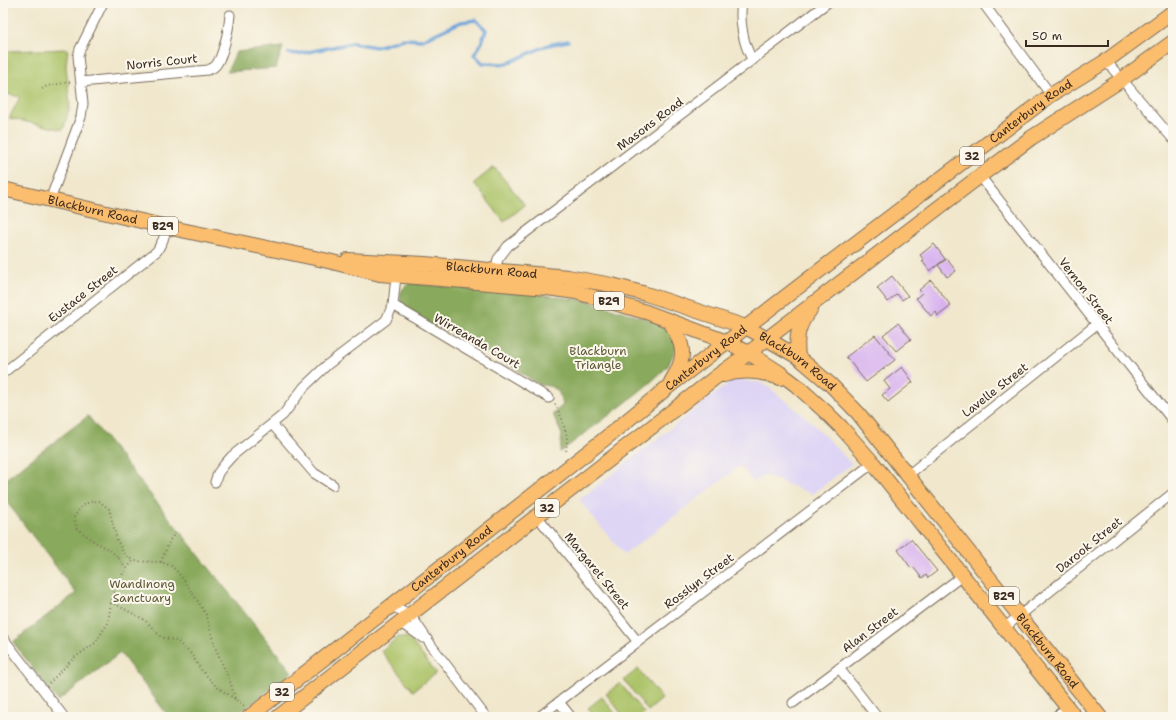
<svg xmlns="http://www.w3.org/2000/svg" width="1176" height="720" viewBox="0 0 1176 720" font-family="'Shantell Sans',sans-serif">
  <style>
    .built { fill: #ded5f5 }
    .green { fill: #acc368; stroke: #747643 }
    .forest { fill: #89a95c; stroke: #626a3d }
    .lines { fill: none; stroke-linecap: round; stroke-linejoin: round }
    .stream { stroke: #6ca2d9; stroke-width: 3.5 }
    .building { fill: #d8b2ef }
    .minor-casing { stroke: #7a6c5b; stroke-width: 11 }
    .primary-casing { stroke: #7a6c5b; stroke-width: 16 }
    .path { stroke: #7a6c5b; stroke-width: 2; stroke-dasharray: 1 3; stroke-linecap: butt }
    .minor { stroke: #fff; stroke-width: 9 }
    .primary { stroke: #fbbd6e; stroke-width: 14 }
    .labels { text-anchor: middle; stroke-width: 4; stroke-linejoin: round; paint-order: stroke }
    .shield { fill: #fbf7ec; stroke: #75685c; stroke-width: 1 }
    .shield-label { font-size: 11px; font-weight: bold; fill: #3b2a1e }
    .street-label { font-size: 12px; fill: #3b2a1e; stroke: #fbf7ec }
    .park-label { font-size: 12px; fill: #5d5834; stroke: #fbf7ec }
  </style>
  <rect width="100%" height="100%" fill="#fbf7ec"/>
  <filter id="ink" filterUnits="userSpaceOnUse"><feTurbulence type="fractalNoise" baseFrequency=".025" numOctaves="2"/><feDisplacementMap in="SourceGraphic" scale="8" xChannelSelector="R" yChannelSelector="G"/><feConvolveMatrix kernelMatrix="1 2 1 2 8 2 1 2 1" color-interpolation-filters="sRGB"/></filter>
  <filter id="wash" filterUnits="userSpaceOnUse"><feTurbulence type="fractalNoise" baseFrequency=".012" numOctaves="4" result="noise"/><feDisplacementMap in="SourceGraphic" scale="16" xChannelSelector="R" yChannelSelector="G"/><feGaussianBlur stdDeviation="0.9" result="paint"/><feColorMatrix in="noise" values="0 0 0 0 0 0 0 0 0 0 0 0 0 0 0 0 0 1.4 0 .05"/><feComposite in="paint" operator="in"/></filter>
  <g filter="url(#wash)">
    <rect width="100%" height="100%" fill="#f0e7cc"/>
    <path class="built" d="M733,380H741L761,383L771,389L809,420L852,464L812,494L764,475L754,483L740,466L624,555L579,500Z"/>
    <path class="green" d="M68,49L66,65L70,106L63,130L9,118L20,97L3,93V60L7,51Z
      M494,167L525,205L504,222L474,183Z
      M398,637L409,638L436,673L413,691L381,651Z
      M638,669L662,699L648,711L624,680Z
      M620,683L644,713L640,717H624L606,694Z
      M602,697L618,717H595L588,708Z"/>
    <path class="forest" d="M283,47L276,68L227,72L236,52Z
      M410,283L544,295L588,301L660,323L670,330L677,346L668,366L652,381L624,404L560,452L562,435L553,414L563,405C559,390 557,386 540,385C511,366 481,348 450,332C439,327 415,320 408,313C398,303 397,290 410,283Z
      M88,416L292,672L234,717H169L120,653L58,701L13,642L76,593L3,497V481Z"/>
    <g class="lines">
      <path class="stream" d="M289,53L298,54L353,43L376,47L403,39L422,40L461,22L476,20L486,30L482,42L474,55L483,63L506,64L548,45L568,41"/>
    </g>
    <g id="blocks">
      <path class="building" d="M934,244L945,259L930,271L922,261L924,260L920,255Z
        M947,259L956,271L947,277L938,265Z
        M892,276L908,296L902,300L897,294L888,302L877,288Z
        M931,280L951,306L938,316L936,312L931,316L916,298L922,293L919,290Z
        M898,323L911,339L896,351L883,335Z
        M875,335L895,360L866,382L846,357Z
        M902,367L913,382L888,402L882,395L890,389L884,381Z
        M911,539L937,571L928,578L926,575L922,578L913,567L911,568L898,550Z"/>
    </g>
  </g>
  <g filter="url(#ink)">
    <use href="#blocks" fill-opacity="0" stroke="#7a6c5b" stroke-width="1"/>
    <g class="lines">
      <g class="minor-casing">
        <path id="minor" d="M742,3C739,19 743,46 753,60
          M983,3L1051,95
          M1106,61L1173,139
          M81,82L208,70C210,69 213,68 214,67C223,60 229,27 230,15
          M980,176L1173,421
          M50,200L81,117L83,104L78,56L80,49L103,3
          M495,270L498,259L508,246L827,3
          M393,305L549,398
          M3,373L157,251L163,240L167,227
          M272,424L314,473L333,485
          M908,475L1097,324
          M215,482L218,473L224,465L232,456L283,415L304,387L327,365L386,320L393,305L396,276
          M537,516L638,642
          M391,606L410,614L431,645L486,717
          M398,623L409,628L423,638
          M1004,628L1173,493
          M3,638L64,717
          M839,668L877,717
          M559,702L571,717
          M793,703L962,576
          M539,717L873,463
          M1055,717L1067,708"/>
      </g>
      <g class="primary-casing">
        <g id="primary">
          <path id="s1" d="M3,189L167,227L324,260L380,274L547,288L576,292L646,312L727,342L749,353L780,373L796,385L827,413L841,427L873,463L1075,717"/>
          <path id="s2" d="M348,260L425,264L568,277L612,285L646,294L746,327L767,339L798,357L831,385L858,413L1100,717"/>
          <path d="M669,320C684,345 688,356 671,382"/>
          <path d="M798,357C796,337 797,326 810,310"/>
          <path d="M724,375C742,369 761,371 780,378"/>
          <path id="s3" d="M249,717L602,441L668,387L840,255L1051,95L1106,61L1173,12"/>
          <path d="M278,717L716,377L738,361L980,176L1031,138L1121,80L1173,42"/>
        </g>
      </g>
      <path class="path" d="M42,89L47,86L70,82
        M555,404L562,419L567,437L566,453
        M161,562L170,540L175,533
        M126,569L119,558L110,550L95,542L77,529L74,518C81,505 84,502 99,501L109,509L117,540L123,552L133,561
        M111,602L145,620L161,637L177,641L191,654L202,671L217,687L235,699
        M49,683L74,658L95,643L108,623L111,602L118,581L126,569L133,561L161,562L172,566L184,580L206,614L215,647L231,684L235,699L244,706"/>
      <use href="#minor" class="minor"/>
      <use href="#primary" class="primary"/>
    </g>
  </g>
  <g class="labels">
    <g class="shield">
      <rect x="960" y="147" width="24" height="18" rx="3"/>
      <rect x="148" y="217" width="30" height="18" rx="3"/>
      <rect x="594" y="292" width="30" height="18" rx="3"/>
      <rect x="535" y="499" width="24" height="18" rx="3"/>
      <rect x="989" y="587" width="30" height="18" rx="3"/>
      <rect x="270" y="683" width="24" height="18" rx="3"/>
    </g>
    <g class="shield-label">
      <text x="972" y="160">32</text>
      <text x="163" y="230">B29</text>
      <text x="609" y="305">B29</text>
      <text x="547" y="512">32</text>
      <text x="1004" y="600">B29</text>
      <text x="282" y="696">32</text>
    </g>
    <g class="street-label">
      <text transform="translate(162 62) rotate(-6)" y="4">Norris Court</text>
      <text dy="4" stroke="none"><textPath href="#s3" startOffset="989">Canterbury Road</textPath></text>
      <text transform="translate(650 124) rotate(-37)" y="4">Masons Road</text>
      <text dy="4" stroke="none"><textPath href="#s1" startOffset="92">Blackburn Road</textPath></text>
      <text dy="4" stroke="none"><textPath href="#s2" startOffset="144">Blackburn Road</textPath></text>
      <text transform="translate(1086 291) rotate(52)" y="4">Vernon Street</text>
      <text transform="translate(83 294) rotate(-38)" y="4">Eustace Street</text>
      <text transform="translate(477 341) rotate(30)" y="4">Wirreanda Court</text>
      <text dy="4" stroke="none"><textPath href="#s3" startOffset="581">Canterbury Road</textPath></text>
      <text dy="4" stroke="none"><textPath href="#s2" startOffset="468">Blackburn Road</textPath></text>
      <text transform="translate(995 390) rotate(-38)" y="4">Lavelle Street</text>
      <text transform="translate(1089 545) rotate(-39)" y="4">Darook Street</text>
      <text dy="4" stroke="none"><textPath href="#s3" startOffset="257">Canterbury Road</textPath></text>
      <text transform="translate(597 571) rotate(51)" y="4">Margaret Street</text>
      <text transform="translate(699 581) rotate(-37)" y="4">Rosslyn Street</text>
      <text transform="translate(870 630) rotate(-37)" y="4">Alan Street</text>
      <text dy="4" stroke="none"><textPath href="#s2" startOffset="852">Blackburn Road</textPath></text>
    </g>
    <g class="park-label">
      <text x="598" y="355">Blackburn<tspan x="598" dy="14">Triangle</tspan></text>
      <text x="142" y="588">Wandinong<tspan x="142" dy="14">Sanctuary</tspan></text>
    </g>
  </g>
  <rect width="1176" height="720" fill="none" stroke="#fbf7ec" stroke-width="16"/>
  <path d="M1026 40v6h82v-6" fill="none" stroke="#3b2a1e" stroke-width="2"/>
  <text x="1032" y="40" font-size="12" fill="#3b2a1e" stroke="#fbf7ec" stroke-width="3" paint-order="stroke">50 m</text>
</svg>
